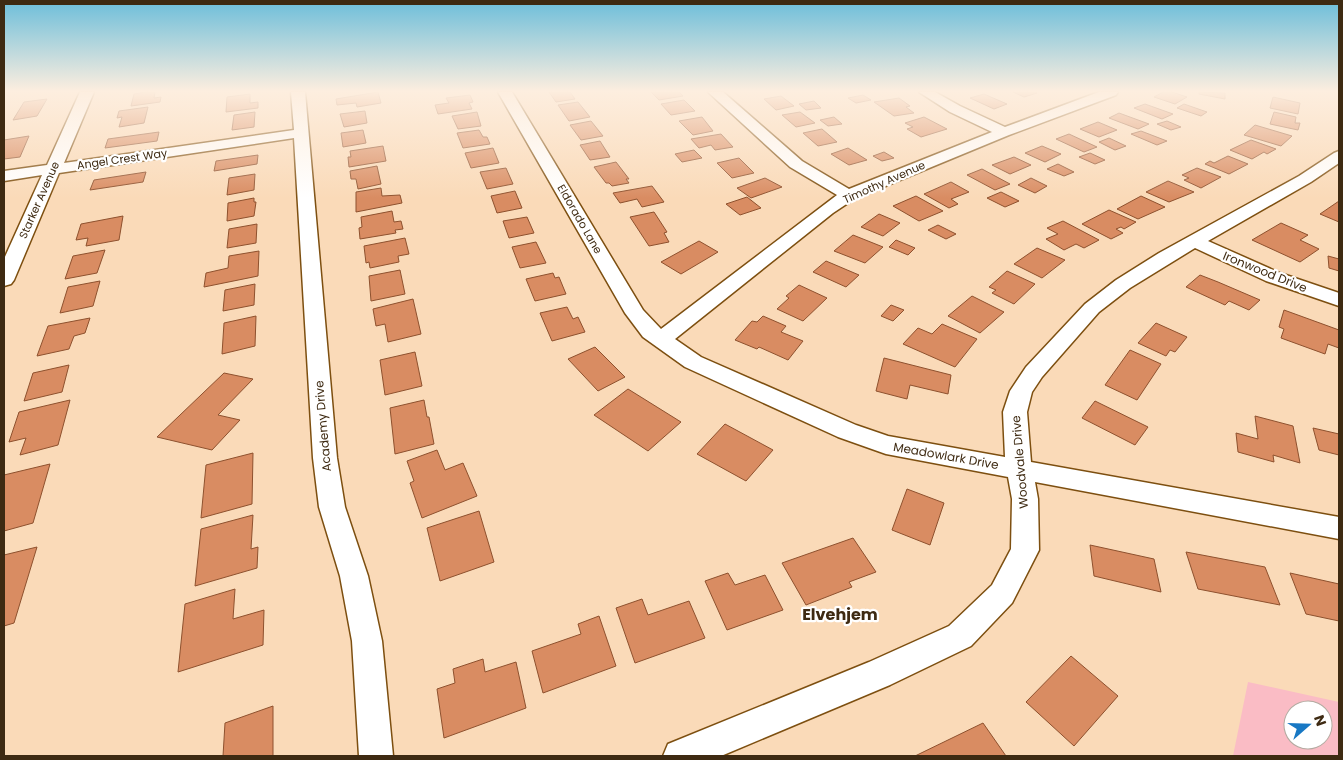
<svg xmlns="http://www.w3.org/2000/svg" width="1343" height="760" viewBox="0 0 1343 760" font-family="Poppins,sans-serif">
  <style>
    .green { fill: #fabcc5; fill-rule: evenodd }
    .building { fill: #d98c62; stroke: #8e512e }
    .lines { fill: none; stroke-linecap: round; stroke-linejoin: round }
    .minor-casing { stroke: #7d4f10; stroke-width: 3 }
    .minor { fill: #fff; fill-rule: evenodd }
    .labels { text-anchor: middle; stroke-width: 4.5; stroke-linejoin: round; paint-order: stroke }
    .far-street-label { font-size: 11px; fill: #3e2a12; stroke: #fff }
    .street-label { font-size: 12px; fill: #3e2a12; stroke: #fff }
    .near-neighbourhood-label { font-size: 16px; font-weight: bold; fill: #3e2a12; stroke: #fff }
  </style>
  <rect width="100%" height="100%" fill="#fadab8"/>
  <path class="green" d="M1248,682L1339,702V756H1233ZM1293,710H1323V740H1293Z"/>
  <path class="building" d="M145,92H155L154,98L161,97L160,102L131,106L134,94Z
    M378,92L381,103L357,107L356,103L337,105L336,99Z
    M549,92H570L575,99L556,102Z
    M651,92H679L683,96L659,100Z
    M1013,92H1035L1037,93L1024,97Z
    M1163,92H1172L1187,97L1175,104L1154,97Z
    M1199,92L1225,93V99L1199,94Z
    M250,94V103L258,102V108L226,112L227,97Z
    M984,94L1007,104L994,109L970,98Z
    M470,95L473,102L469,103L472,109L438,114L435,105L449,103L446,98Z
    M863,95L871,100L856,103L848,98Z
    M781,96L794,106L776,110L764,99Z
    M1273,97L1300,103L1298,114L1270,108Z
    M899,98L910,106L906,107L914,113L894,116L874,102Z
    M47,99L37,116L13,120L24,102Z
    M684,100L695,111L671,115L661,104Z
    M814,101L821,108L806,110L799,104Z
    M578,102L590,117L569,121L558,105Z
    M1145,104L1173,114L1162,119L1134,108Z
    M1184,104L1207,112L1201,116L1177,108Z
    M148,107L144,123L119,127L122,117L117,118L119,111Z
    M365,111L367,123L344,127L340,114Z
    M255,112L254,127L232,130L234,115Z
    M477,112L481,126L458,129L452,116Z
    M800,112L815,123L796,127L782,115Z
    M1274,112L1296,117L1295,123H1300L1298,130L1270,124Z
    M1119,113L1149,124L1138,129L1109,118Z
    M702,117L713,131L693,135L679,121Z
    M834,117L842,124L828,126L820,120Z
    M924,117L947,129L921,137L907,129L913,127L905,123Z
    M591,121L603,136L581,140L570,125Z
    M1167,121L1181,127L1171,130L1157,124Z
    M1098,122L1117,130L1099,137L1080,129Z
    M1255,125L1292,136L1281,146L1244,135Z
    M822,129L837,142L818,146L803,133Z
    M363,130L366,143L343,147L341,133Z
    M479,130L483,137H487L490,144L463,148L457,133Z
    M1141,131L1167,141L1157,145L1131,134Z
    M159,132L157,141L105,148L108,139Z
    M721,134L733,147L715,150L711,145L699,148L691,139Z
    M1069,134L1097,147L1084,152L1056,139Z
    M29,136L20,157L4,159V140Z
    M1109,138L1126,146L1115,150L1099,142Z
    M1251,140L1276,149L1267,154L1264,152L1252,159L1230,150Z
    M600,141L610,157L590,160L580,145Z
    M383,146L386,161L349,167L348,157H351L350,151Z
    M1042,146L1061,154L1045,162L1025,153Z
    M493,148L499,163L471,168L465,153Z
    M848,148L867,160L849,165L831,154Z
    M694,150L702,158L682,162L675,154Z
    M884,152L894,158L882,161L873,156Z
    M1090,153L1105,160L1095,164L1079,157Z
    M258,155L257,164L214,171L216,161Z
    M1228,156L1248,164L1229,174L1205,164L1210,161L1214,163Z
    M1014,157L1031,165L1010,174L992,165Z
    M739,158L754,173L732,178L717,163Z
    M616,162L629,179H626L629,183L612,186L609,183H606L594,167Z
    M1058,164L1074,172L1064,176L1047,169Z
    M377,166L381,184L358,189L356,179H351L350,171Z
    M506,168L513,184L487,189L480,172Z
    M1197,168L1221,177L1201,188L1184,180L1189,178L1182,175Z
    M982,169L1010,184L995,190L967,175Z
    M146,172L143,182L90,190L94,180Z
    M255,174L254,190L227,195L229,178Z
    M765,178L782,187L751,198L737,188Z
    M1031,178L1047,186L1035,193L1018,185Z
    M1168,181L1194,192L1169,202L1146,192Z
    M951,182L969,192L951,199L958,204L949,208L924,194Z
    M652,186L664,202L642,207L637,199L620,203L613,193Z
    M381,188L382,196L400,195L402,203L356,212V192Z
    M515,191L522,208L497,213L491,196Z
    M1001,192L1019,201L1005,207L987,198Z
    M916,196L943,211L919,221L893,206Z
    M1141,196L1165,207L1138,219L1117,209Z
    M747,197L761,208L740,215L726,204Z
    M254,198V202H256L254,216L227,221L228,203Z
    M1339,201V222L1320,214Z
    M1109,210L1136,222L1124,229L1121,227L1116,229L1123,233L1111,239L1082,224Z
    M392,211L394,222L401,221L403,229L395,230L396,233L360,239L359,228L362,227L361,217Z
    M654,212L667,232L664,233L669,242L649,246L630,217Z
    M879,214L900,223L883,236L861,227Z
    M123,216L119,240L86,246L88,238L76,240L81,224Z
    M527,217L534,233L509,238L503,221Z
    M1063,221L1099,240L1084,248L1076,244L1064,250L1046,239L1058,234L1047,228Z
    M1281,223L1308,235L1300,240L1319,249L1300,262L1252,240Z
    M257,224L256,243L227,248L229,229Z
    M938,225L956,234L946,239L928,230Z
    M853,235L883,247L865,263L834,251Z
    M405,238L409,254L398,256L399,262L370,268L369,262L366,263L364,246Z
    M896,240L915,248L908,255L889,247Z
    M699,241L718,252L681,274L661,262Z
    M536,242L546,263L520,268L512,247Z
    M1037,248L1065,260L1042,278L1014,264Z
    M105,250L97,273L65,279L73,256Z
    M259,251L258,276L204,287L206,273L228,268L229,256Z
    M1328,256L1339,259V271L1329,268Z
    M826,261L859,275L846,287L813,272Z
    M400,270L405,294L371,301L369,276Z
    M1007,271L1035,284L1014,304L992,293L996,290L989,287Z
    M553,273L555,278L559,277L566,294L535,301L526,279Z
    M1200,275L1218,282L1260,300L1249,310L1229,301L1225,305L1186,287Z
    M100,281L93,306L60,313L68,287Z
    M255,284L254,305L223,311L225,290Z
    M799,285L827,298L803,321L777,309L789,298L786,296Z
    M972,296L1004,312L980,333L948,316Z
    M413,299L421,334L388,342L385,324L376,326L373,309Z
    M891,305L904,310L893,321L881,316Z
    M567,307L573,319L578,317L585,332L552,341L540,313Z
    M1284,310L1339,330V348L1328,344L1325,354L1281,338L1284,329L1279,327Z
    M256,316L255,346L222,354L224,323Z
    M763,316L786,326L781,332L803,341L788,360L759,347L757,349L735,340L752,321L757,322Z
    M90,318L85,333L74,336L69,349L37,356L48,326Z
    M1156,323L1187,337L1175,352L1170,350L1166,356L1138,343Z
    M942,324L977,339L955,367L903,344L918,328L932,334Z
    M595,347L625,377L598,391L568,359Z
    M1130,350L1161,364L1137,400L1105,385Z
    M415,352L422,386L385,395L380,360Z
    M884,358L951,375L948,394L910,385L907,399L876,391Z
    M69,365L62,392L24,401L33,373Z
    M224,373L253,379L218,415L240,420L212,450L157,437Z
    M628,389L681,422L648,451L594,415Z
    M70,400L58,445L20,455L26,438L9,442L19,412Z
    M424,400L427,417H429L434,444L395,454L390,408Z
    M1095,401L1148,427L1135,445L1082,418Z
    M1255,416L1293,426L1300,463L1273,455L1274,462L1238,452L1236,433L1258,439Z
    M725,424L773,450L746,481L697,454Z
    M1313,428L1339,434V455L1319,450Z
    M437,450L445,470L463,463L477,496L422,518L410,483L414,481L407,461Z
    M253,453L252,504L201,518L206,465Z
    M50,464L33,523L4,531V475Z
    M907,489L944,503L930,545L892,530Z
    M479,511L494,562L440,581L427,528Z
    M253,515L251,549L258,547L257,568L195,586L201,529Z
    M853,538L876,572L849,582L852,587L806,605L782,563Z
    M1090,545L1154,559L1161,592L1094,576Z
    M37,547L14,623L4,626V555Z
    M1186,552L1265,567L1280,605L1198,589Z
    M728,573L735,585L765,575L783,610L727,630L705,581Z
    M1290,573L1339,584V621L1306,614Z
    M235,589L233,619L264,610L263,645L178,672L185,604Z
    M642,599L648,615L689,601L705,638L635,663L616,608Z
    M599,616L616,666L543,693L532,651L581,634L578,624Z
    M1071,656L1118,696L1074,746L1026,702Z
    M483,659L485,672L516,662L526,708L444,738L437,689L455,683L453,669Z
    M273,706V756H223L225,723Z
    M983,723L1006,756H915Z"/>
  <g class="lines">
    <g class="minor-casing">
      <path id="minor" d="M80,92H94L64,163L294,130L291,92H305L337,458L345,507L368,576L382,641L393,756H359L352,641L340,576L319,507L313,458L294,138L59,173L14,280L11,284L4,286V259L42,175L4,181V171L47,165Z
        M498,92H512L643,310L661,329L837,195L790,167L708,92H723L802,161L849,189L992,132L950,112L919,92H935L960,106L1005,127L1099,92H1118L1116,95L1009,135L854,199L833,213L675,339L701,357L856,425L888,436L1005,457L1003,412L1010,391L1026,367L1085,304L1116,280L1159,253L1299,176L1334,153L1339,151V163L1311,182L1208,241L1280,273L1339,293V306L1266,281L1195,248L1130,288L1099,312L1042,377L1032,392L1027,412L1031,462L1339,517V539L1035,482L1038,499L1039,550L1012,603L971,646L890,685L721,756H663L668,744L869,662L949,626L992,585L1011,549L1012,499L1008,477L886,454L838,437L685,367L643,337L625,313Z"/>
    </g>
    <use href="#minor" class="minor"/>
  </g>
  <linearGradient id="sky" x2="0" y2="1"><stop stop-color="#6cbeda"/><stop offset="0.46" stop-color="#fdeedf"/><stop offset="1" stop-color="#fdeedf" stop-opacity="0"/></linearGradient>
  <rect width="1343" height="198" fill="url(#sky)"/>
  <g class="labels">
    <g class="far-street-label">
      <text transform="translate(122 159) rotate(-8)" y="4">Angel Crest Way</text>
      <text transform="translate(884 182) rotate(-24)" y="4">Timothy Avenue</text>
      <text transform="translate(39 200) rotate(-66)" y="4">Starker Avenue</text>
      <text transform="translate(580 219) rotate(60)" y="4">Eldorado Lane</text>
    </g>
    <g class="street-label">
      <text transform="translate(1265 272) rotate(22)" y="4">Ironwood Drive</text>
      <text transform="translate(323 426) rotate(-95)" y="4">Academy Drive</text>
      <text transform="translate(946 456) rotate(10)" y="4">Meadowlark Drive</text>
      <text transform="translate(1020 462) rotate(-95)" y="4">Woodvale Drive</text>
    </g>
    <g class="near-neighbourhood-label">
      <text x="840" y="620">Elvehjem</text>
    </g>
  </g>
  <rect width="1343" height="760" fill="none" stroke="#3e2a12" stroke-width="10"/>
  <g transform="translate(1308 725) rotate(70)"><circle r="24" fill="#ffffff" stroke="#b2aaa0"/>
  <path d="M0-4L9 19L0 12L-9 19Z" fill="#1878c4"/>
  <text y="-8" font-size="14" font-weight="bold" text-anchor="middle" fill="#3e2a12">N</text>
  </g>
</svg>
